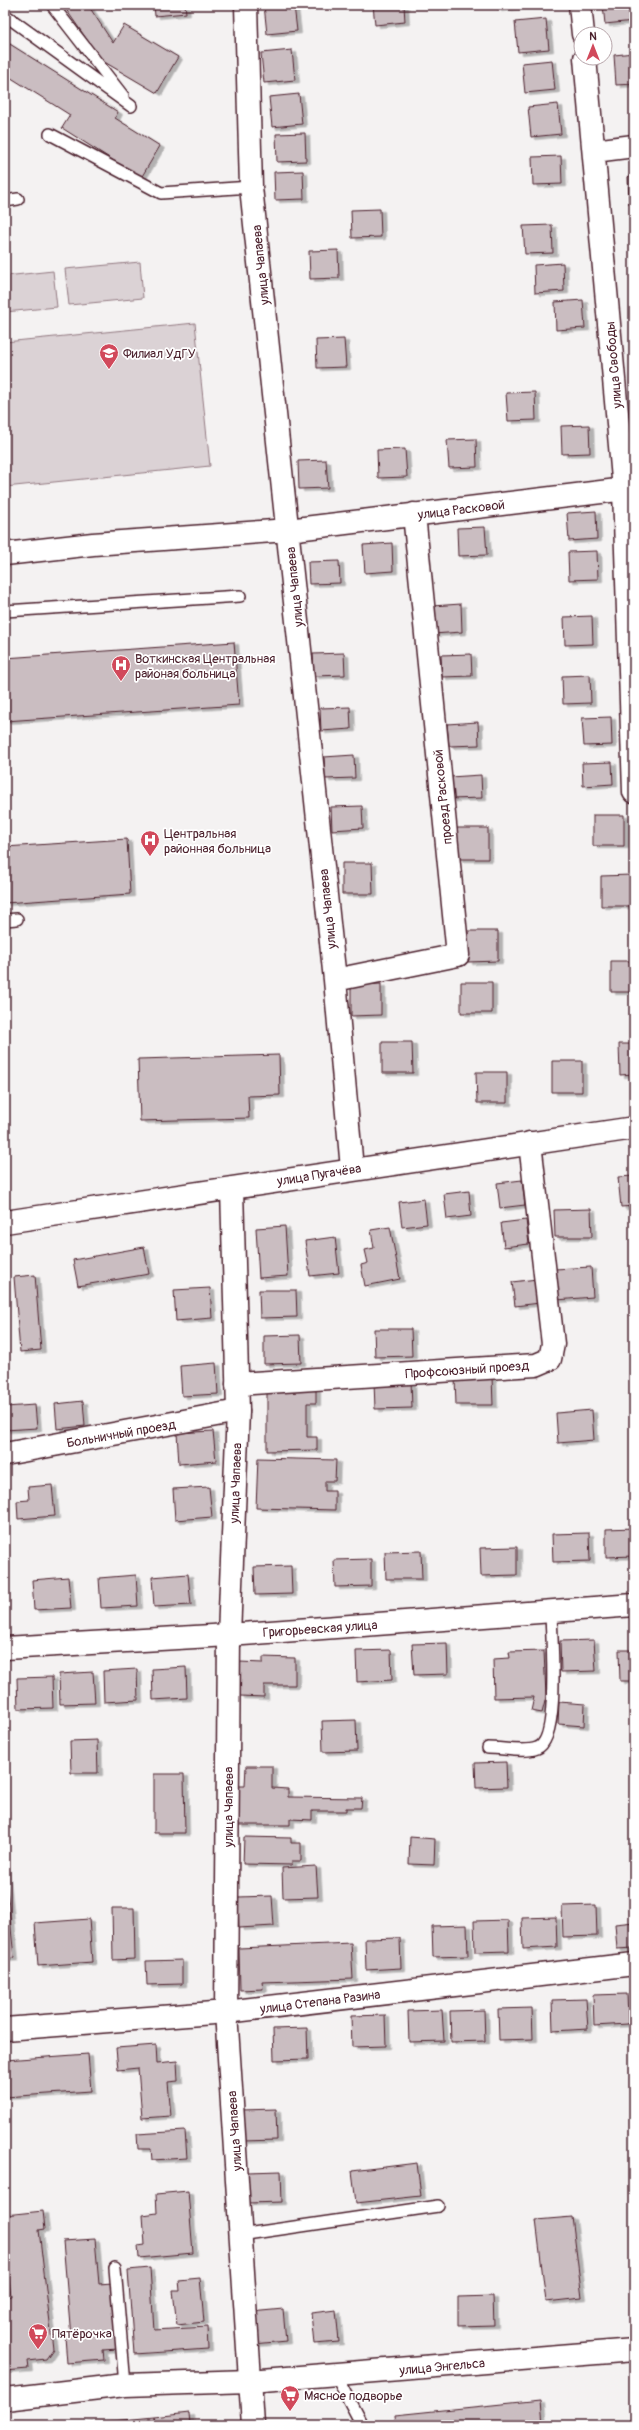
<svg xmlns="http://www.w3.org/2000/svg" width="639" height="2430" viewBox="0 0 639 2430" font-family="Pangolin,sans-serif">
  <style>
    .green { fill: #dbd2d5; stroke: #927880 }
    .building { fill: #cabdc1; stroke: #4a1f2b; filter: url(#shadow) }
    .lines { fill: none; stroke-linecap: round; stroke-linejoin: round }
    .service-casing { stroke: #4a1f2b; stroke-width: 14 }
    .minor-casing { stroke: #4a1f2b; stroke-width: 25 }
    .secondary-casing { stroke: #4a1f2b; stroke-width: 25 }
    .service { stroke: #fff; stroke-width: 11 }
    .minor { stroke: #fff; stroke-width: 22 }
    .secondary { stroke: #fff; stroke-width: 22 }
    .labels { text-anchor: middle; stroke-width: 3.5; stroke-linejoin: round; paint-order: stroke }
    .street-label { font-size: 13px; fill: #4a1f2b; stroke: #fff }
    .poi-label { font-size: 13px; fill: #4a1f2b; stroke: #fff; text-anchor: start }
  </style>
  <defs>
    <filter id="shadow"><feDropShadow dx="4.5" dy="2.5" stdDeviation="0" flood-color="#0004"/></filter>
  </defs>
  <rect width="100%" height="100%" fill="#f4f2f2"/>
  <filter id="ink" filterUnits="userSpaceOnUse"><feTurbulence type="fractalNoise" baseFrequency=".025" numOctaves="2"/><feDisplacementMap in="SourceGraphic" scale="8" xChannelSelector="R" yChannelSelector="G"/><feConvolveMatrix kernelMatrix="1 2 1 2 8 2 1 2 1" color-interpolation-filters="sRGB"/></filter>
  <g filter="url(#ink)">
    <path class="green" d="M140,262L143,298L69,305L65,269Z
      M53,271L57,307L5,312V276Z
      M195,323L210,466L5,487V342Z"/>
    <path class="building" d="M63,5H88L113,43L124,25L178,57L157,93L101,60Z
      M154,5H185L186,13L155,16Z
      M264,5H294L297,31L267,34Z
      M373,5H404L405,22L375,25Z
      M496,5H527V6L497,9Z
      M603,5H634V21L605,24Z
      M546,19L549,49L518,52L515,22Z
      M5,41L118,112L115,118L160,146L141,178L62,128L70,115L5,74Z
      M292,50L295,80L264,83L261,53Z
      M634,53V84L616,85L614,55Z
      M552,60L555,90L525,93L522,63Z
      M299,94L302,124L272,127L269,97Z
      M558,104L561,134L531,137L528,107Z
      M305,133L306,161L277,162L276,134Z
      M561,156L562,184L533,185L532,157Z
      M303,171L304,199L275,200L274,172Z
      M628,176H634V204H629Z
      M380,209L381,237L352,238L351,210Z
      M552,225L553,253L525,254L523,226Z
      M338,250L339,278L310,279L309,251Z
      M563,263L564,291L535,293L534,265Z
      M583,300L585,328L556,330L555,302Z
      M344,339L346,367L317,368L316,340Z
      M535,392L536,420L508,421L506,393Z
      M589,425L590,453L562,454L561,426Z
      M476,439L477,467L449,468L447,440Z
      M405,449L407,477L378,478L377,450Z
      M326,460L328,488L299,489L298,461Z
      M596,511L597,539L569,541L567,513Z
      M485,527L487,555L458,556L457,528Z
      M392,543L393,571L365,573L363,545Z
      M597,551L598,579L569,580L568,552Z
      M339,561L340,583L309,584L308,562Z
      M461,604L462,632L433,634L432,606Z
      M592,616L593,644L565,645L564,617Z
      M234,642L239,705L5,721V658Z
      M344,653L345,675L314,676L313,654Z
      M471,654L472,676L442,677L441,655Z
      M590,675L591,703L563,704L562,676Z
      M350,707L351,729L321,731L320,708Z
      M611,717L612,745L584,746L582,718Z
      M478,722L479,745L449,746L447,724Z
      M354,755L355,778L325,779L324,757Z
      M612,762L613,784L583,786L582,763Z
      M481,775L482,798L451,799L450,777Z
      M362,806L363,828L332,830L331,807Z
      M593,815H624V846H593Z
      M457,828H488V859H458Z
      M127,839L130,894L5,903V847Z
      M342,863H372L373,894H342Z
      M631,875V906H601V876Z
      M468,931H498V961L468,962Z
      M611,961H634V992H611Z
      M461,982H492V1013H461Z
      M381,984V1015L351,1016V985Z
      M382,1042H412L413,1073H382Z
      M619,1044H634V1074L620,1075Z
      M279,1055L280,1095L248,1096L249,1118L140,1121L138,1059Z
      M552,1061H582V1092H552Z
      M476,1072H507V1103H477Z
      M634,1176V1206L621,1207L618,1177Z
      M522,1180L525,1205L500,1208L497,1183Z
      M469,1191L471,1216L447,1219L444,1194Z
      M424,1199L427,1224L402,1227L399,1202Z
      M591,1209L592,1237H555L554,1210Z
      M526,1220L529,1244L504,1247L501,1223Z
      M285,1226L288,1276L259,1278L256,1228Z
      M390,1227L400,1279L365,1286L361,1265L368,1263L365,1250L374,1248L371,1230Z
      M335,1237L339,1273L310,1276L305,1241Z
      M144,1247L149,1274L78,1286L73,1260Z
      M591,1267L593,1297L557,1300L555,1269Z
      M35,1275L41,1350L20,1352L14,1277Z
      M537,1279L540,1303L515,1306L512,1282Z
      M210,1288L212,1318L176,1321L174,1290Z
      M259,1290H296L297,1317L260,1318Z
      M374,1329H411L412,1356L375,1357Z
      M300,1335L301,1363L264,1364V1336Z
      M216,1363L218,1394L182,1396L180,1366Z
      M492,1377L493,1405H456L455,1378Z
      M411,1381L412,1408L375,1409L374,1382Z
      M316,1389V1403H307V1437H317V1450L267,1451V1390Z
      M83,1401L85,1426L57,1429L55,1404Z
      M35,1405L37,1428L5,1430V1407Z
      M592,1410L594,1440L558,1443L556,1413Z
      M213,1431L216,1461L179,1464L177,1433Z
      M258,1458L336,1460L335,1481H325V1491H335V1510L256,1508Z
      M52,1485L55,1516L18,1519L17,1501L29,1500L28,1487Z
      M209,1487L212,1517L175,1520L173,1489Z
      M634,1528V1556L606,1557V1529Z
      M589,1533L590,1561L553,1562L552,1534Z
      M517,1547V1575L481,1576L480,1548Z
      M421,1551L422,1579H386L385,1552Z
      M371,1559V1586L335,1587L334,1560Z
      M291,1566L292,1594L255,1595L254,1567Z
      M188,1574L191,1605L154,1607L152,1577Z
      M136,1575L138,1606L101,1608L99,1578Z
      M68,1577L71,1608L34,1610L32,1580Z
      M594,1640L596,1671L561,1672L560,1641Z
      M447,1643L448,1674L414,1675L412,1644Z
      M391,1650L392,1680L357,1682L356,1651Z
      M619,1650H634V1681H620Z
      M544,1651L546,1697L542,1713L531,1711L534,1697L494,1698L493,1659L510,1658L509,1652Z
      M263,1657L295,1658V1685H264V1697L240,1696V1662L263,1663Z
      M186,1667L187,1698L153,1700L152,1669Z
      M137,1669L138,1700L104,1702L103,1671Z
      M93,1672L95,1703L60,1704L59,1674Z
      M52,1677L53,1708L18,1709L17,1678Z
      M559,1702L585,1704L584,1726L558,1724Z
      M356,1720L357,1751L323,1752L322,1721Z
      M97,1740L98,1773H71L70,1741Z
      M506,1762L507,1787L476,1788L475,1763Z
      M246,1766H272V1788L288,1789V1797L362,1798L361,1808H346V1811H312V1820L290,1819V1825H239V1786H245Z
      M154,1774H184L185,1833H154Z
      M244,1837L291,1838V1843H301V1861H292V1865L243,1864Z
      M410,1837L435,1839L434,1865L409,1864Z
      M316,1866L318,1897L283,1898L282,1868Z
      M5,1868L14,1958L5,1959Z
      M272,1896L274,1926L239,1928L238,1897Z
      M596,1905L597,1936L563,1937L562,1906Z
      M112,1908H134L135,1959L113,1960Z
      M556,1917L557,1947L523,1949L522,1918Z
      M89,1919L92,1962L38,1966L35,1923Z
      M508,1920L509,1951L475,1952L474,1921Z
      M634,1922V1948L617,1949L615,1924Z
      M467,1925L468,1956L433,1957L432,1926Z
      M400,1938L401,1968L366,1970L365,1939Z
      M351,1943L353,1979L262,1982L263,1989L240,1990L239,1948Z
      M182,1960V1984L147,1985L146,1961Z
      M627,1994L628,2024L594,2026L593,1995Z
      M586,1999L588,2029L553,2031L552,2000Z
      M532,2008L533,2039L499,2040L498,2009Z
      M442,2010L444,2041L409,2042L408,2011Z
      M484,2010L485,2041L451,2042L450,2011Z
      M385,2015L386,2046L352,2047L351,2016Z
      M307,2028L308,2059L274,2060L273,2029Z
      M156,2045L157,2063L177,2061L178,2081L168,2082L171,2116L142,2118L138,2068L118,2070L116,2048Z
      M88,2054L91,2091L5,2097V2060Z
      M276,2109L277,2140L243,2141L242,2110Z
      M185,2131L187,2158L152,2160L151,2149H138L137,2134Z
      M417,2163L421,2196L356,2203L352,2171Z
      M281,2171L282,2202L248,2203L247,2172Z
      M188,2191L193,2253L139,2258L138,2246L145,2245L143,2215L157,2213L156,2194Z
      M43,2211L45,2229L39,2230L53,2349L46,2359L27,2361L28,2369L5,2371V2297L11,2296L5,2248V2215Z
      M572,2217L582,2298L546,2302L536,2220Z
      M95,2239L99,2284L112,2283L118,2349L103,2350L104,2360L67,2363L65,2337H71L63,2241Z
      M150,2268L154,2330L207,2327L208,2349L134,2354L128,2270Z
      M200,2278L204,2322L177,2325L173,2291H180L179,2280Z
      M493,2296L494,2325L458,2326V2297Z
      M283,2309L286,2341L254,2344L251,2312Z
      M336,2310L339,2342L314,2344L311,2313Z
      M541,2400L543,2425H396L395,2415Z
      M189,2413L190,2425H155L154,2417Z
      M154,2417L155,2425H71Z"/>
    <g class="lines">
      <g class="service-casing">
        <path id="service" d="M52,5L123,96
          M5,15L131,106
          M50,134L161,193L251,187
          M5,201L18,199
          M5,611L240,596
          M5,920L17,919
          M488,1748C503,1748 524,1753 537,1748C561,1740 551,1635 551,1611
          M240,2235L438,2206
          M115,2268L125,2385
          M335,2374L362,2425"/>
      </g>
      <g class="minor-casing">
        <path id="minor" d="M246,5L251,187L335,980L352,1169
          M580,5L583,34
          M585,58L624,490L634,792
          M594,151L634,146
          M5,554L93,544L288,530L634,488
          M335,980L458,955L414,514
          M237,1384L536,1365L550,1359L553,1344L530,1143
          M5,1454L238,1411
          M5,1648L229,1635L634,1605
          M5,2029L226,2012L634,1964
          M5,2399L125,2385L250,2381L634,2350"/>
      </g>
      <g class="secondary-casing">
        <path id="secondary" d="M232,1189L238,1411L229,1635L226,2012L253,2425
          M5,1222L634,1128"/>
      </g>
      <use href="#service" class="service"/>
      <use href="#minor" class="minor"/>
      <use href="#secondary" class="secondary"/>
    </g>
  </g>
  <defs>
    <g id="university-pin" transform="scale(1)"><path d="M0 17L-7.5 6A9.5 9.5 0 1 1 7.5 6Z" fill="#d1495b" stroke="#fff"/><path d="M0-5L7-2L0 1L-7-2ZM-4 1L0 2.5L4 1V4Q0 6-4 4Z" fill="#fff"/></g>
    <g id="hospital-pin" transform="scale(1)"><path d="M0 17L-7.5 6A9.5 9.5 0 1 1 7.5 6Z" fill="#d1495b" stroke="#fff"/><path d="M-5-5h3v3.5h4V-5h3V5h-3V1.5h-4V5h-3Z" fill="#fff"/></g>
    <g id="supermarket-pin" transform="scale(1)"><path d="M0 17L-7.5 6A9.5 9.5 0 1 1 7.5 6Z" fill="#d1495b" stroke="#fff"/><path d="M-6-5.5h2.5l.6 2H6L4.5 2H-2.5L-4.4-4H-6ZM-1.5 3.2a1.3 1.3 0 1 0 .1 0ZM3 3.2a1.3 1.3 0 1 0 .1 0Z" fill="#fff"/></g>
  </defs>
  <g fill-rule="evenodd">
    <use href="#university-pin" x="109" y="353"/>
    <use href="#hospital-pin" x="121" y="665"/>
    <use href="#hospital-pin" x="150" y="840"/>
    <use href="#supermarket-pin" x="38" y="2333"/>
    <use href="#supermarket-pin" x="290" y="2395"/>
  </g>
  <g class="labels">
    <g class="street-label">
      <text transform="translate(260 265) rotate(-96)" y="5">улица Чапаева</text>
      <text transform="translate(613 365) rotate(-95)" y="5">улица Свободы</text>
      <text transform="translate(461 509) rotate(-7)" y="5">улица Расковой</text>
      <text transform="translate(294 587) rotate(-96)" y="5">улица Чапаева</text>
      <text transform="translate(442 797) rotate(-96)" y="5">проезд Расковой</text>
      <text transform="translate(327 909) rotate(-96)" y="5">улица Чапаева</text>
      <text transform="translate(319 1174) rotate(-9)" y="5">улица Пугачёва</text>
      <text transform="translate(467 1369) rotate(-4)" y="5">Профсоюзный проезд</text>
      <text transform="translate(121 1433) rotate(-10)" y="5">Больничный проезд</text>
      <text transform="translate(235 1483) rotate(-88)" y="5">улица Чапаева</text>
      <text transform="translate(320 1628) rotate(-4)" y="5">Григорьевская улица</text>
      <text transform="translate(228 1807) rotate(-90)" y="5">улица Чапаева</text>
      <text transform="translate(320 2001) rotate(-7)" y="5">улица Степана Разина</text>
      <text transform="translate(234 2131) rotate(-94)" y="5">улица Чапаева</text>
      <text transform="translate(442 2366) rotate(-5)" y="5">улица Энгельса</text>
    </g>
    <g class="poi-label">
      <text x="123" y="358">Филиал УдГУ</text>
      <text x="135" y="663">Воткинская Центральная<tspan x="135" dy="15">районая больница</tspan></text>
      <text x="164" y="838">Центральная<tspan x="164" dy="15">районная больница</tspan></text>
      <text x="52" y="2338">Пятёрочка</text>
      <text x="304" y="2400">Мясное подворье</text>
    </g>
  </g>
  <rect width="639" height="2430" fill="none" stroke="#fff" stroke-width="20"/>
  <rect x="10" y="10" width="619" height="2410" fill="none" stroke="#4a1f2b" stroke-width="1.5" filter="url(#ink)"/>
  <g transform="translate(593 46)"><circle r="19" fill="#ffffff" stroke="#b7a5aa"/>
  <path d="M0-3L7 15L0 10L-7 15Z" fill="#d1495b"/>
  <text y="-6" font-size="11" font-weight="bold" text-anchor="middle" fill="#4a1f2b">N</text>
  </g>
</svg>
